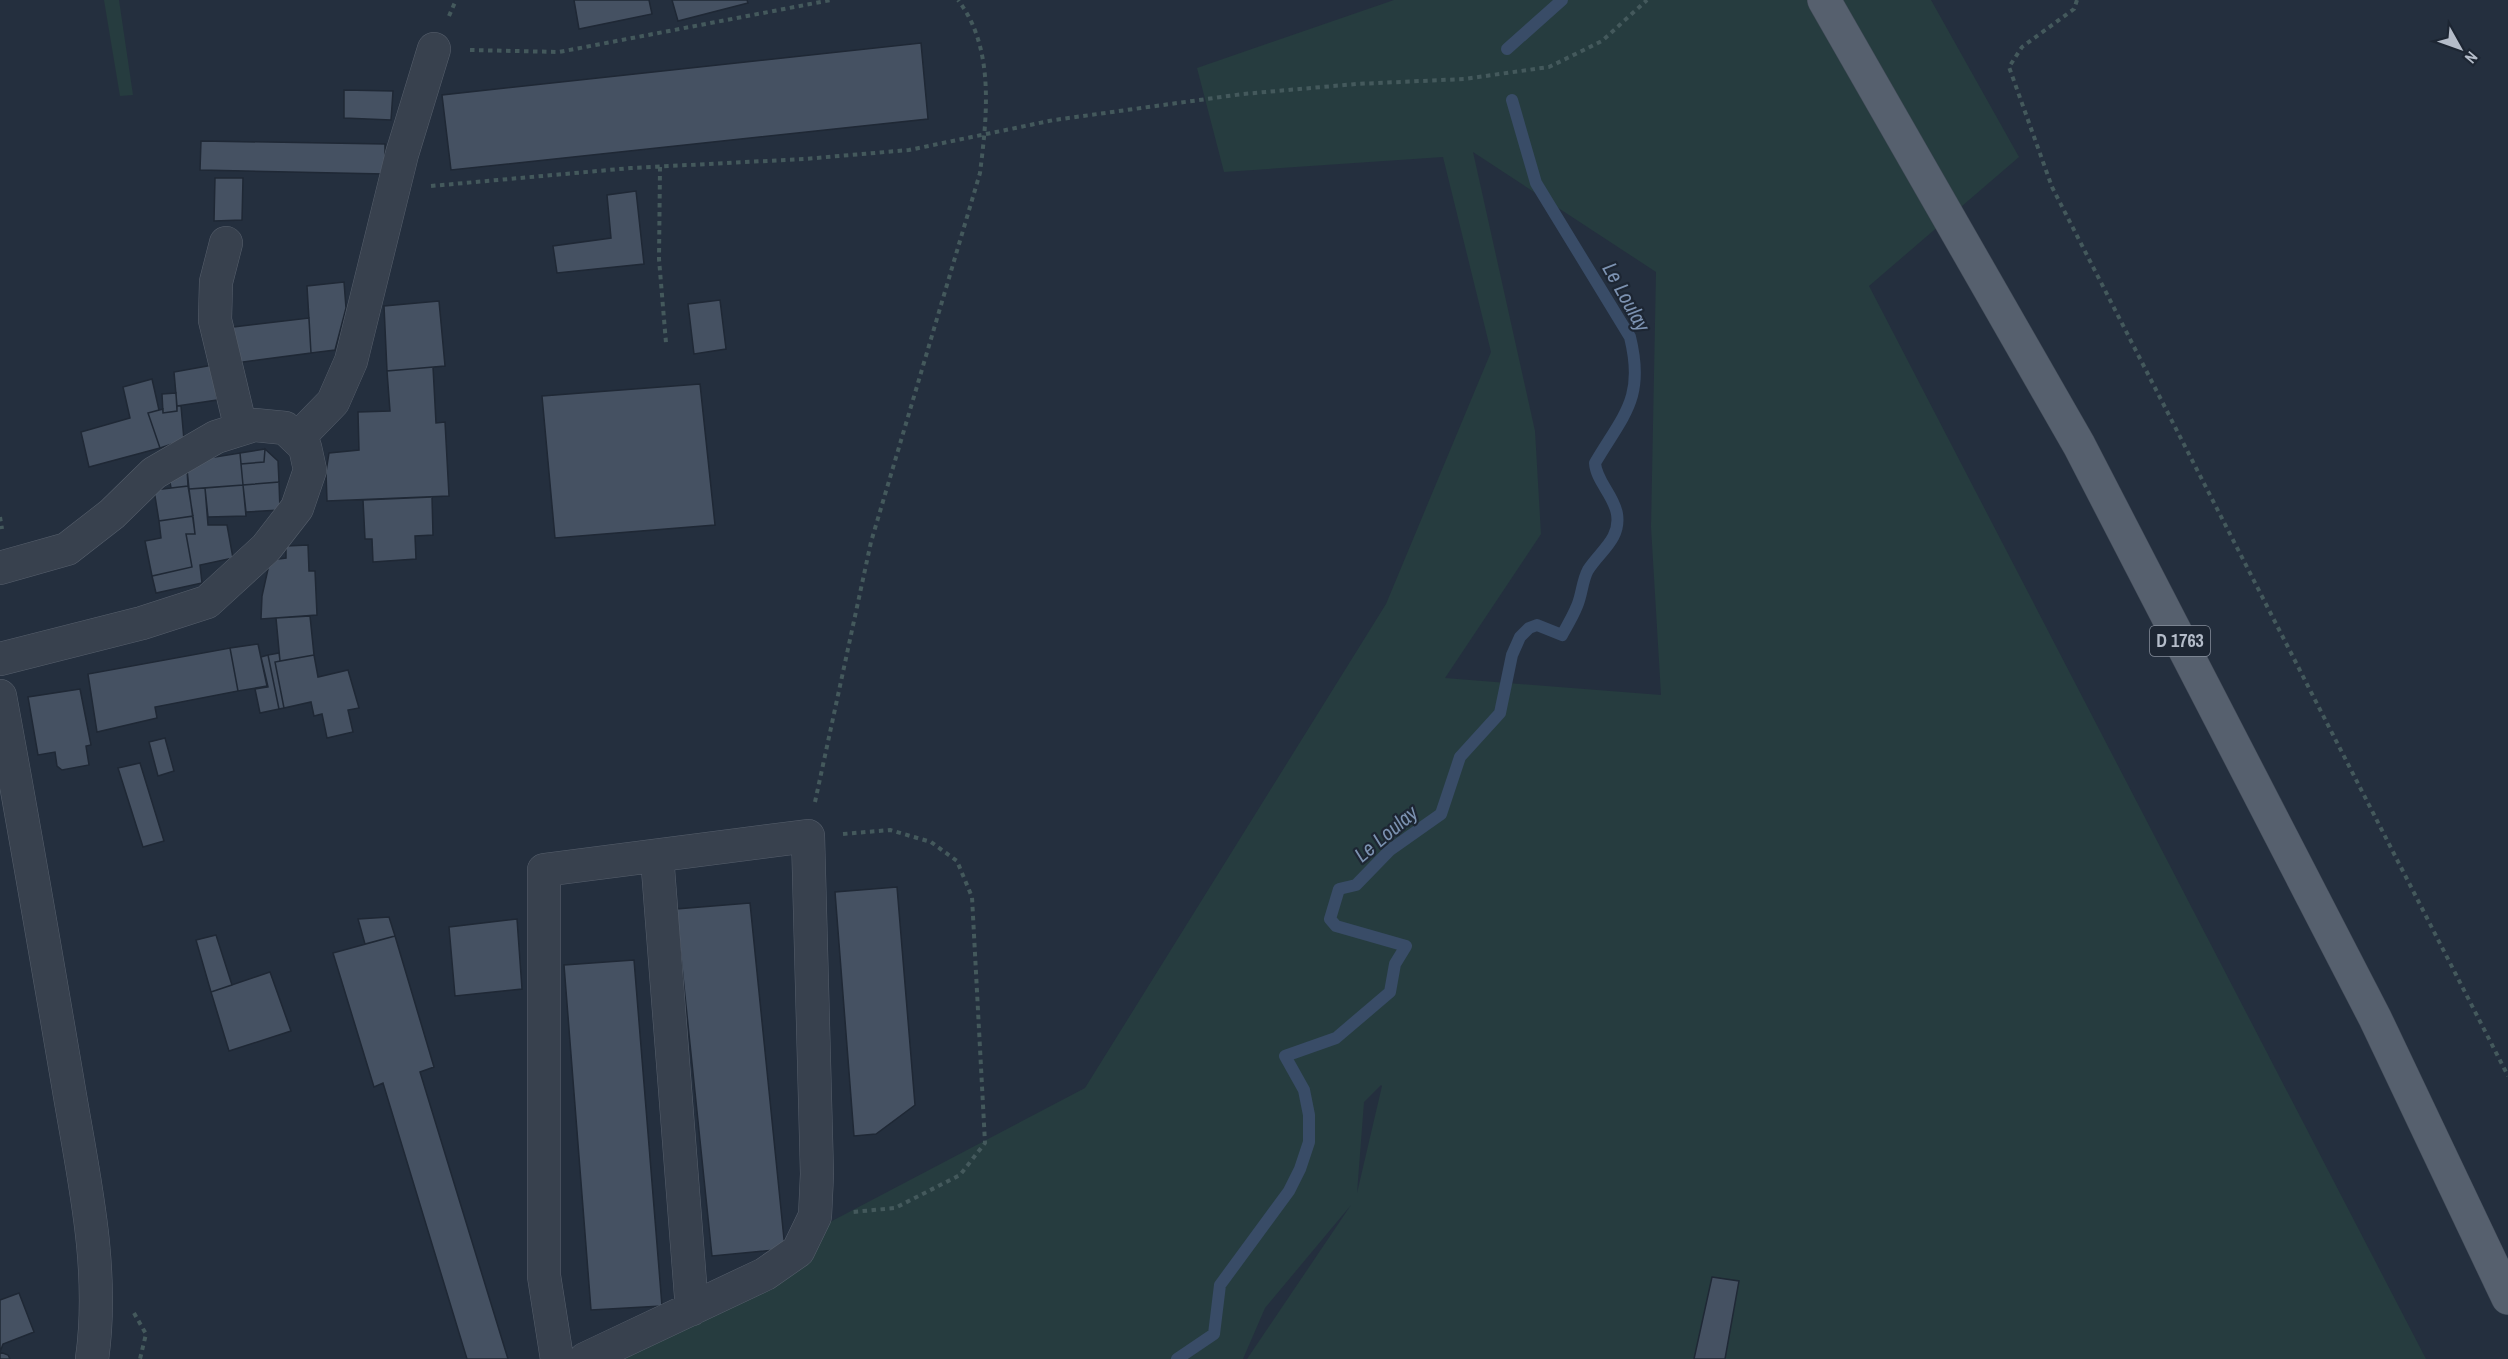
<svg xmlns="http://www.w3.org/2000/svg" width="2508" height="1359" viewBox="0 0 2508 1359" font-family="'Archivo Narrow',sans-serif">
  <style>
    .green { fill: #263c3f; fill-rule: evenodd }
    .lines { fill: none; stroke-linecap: round; stroke-linejoin: round }
    .stream { stroke: #394c67; stroke-width: 12 }
    .building { fill: #455162; stroke: #1f2835; stroke-width: 1.5 }
    .minor-casing { stroke: #565f6c; stroke-width: 34 }
    .major-casing { stroke: #414a57; stroke-width: 34 }
    .path { stroke: #44595c; stroke-width: 4; stroke-dasharray: 4.5 4.5; stroke-linecap: butt }
    .minor { stroke: #38414e; stroke-width: 33 }
    .major { stroke: #56606e; stroke-width: 33 }
    .labels { text-anchor: middle; stroke-width: 4.5; stroke-linejoin: round; paint-order: stroke }
    .shield { fill: #1d2633; stroke: #878f9c; stroke-width: 1.5 }
    .shield-label { font-size: 18px; font-weight: bold; fill: #b4bcc9 }
    .water-label { font-size: 21px; font-style: italic; fill: #7c92b1; stroke: #1d2633 }
  </style>
  <rect width="100%" height="100%" fill="#242f3e"/>
  <path class="green" d="M104,0H119L133,95L120,96Z
    M1394,0H1931L2019,157L1869,286L2426,1359H1247L1351,1205L1265,1308L1243,1359H569L1085,1088L1386,604L1491,352L1443,157L1224,172L1197,68ZM1473,152L1656,272L1651,527L1661,695L1445,678L1541,534L1535,431ZM1381,1085L1382,1086L1357,1193L1364,1102Z"/>
  <g class="lines">
    <path class="stream" d="M1507,49L1562,0
      M1177,1359L1214,1334L1220,1285L1289,1191L1300,1169L1309,1142V1115L1304,1090L1285,1056L1336,1038L1390,992L1395,964L1406,946L1336,926L1330,919L1339,889L1356,885L1390,850L1441,814L1460,757L1500,713L1512,655L1520,637L1529,628L1537,625L1562,635C1567,626 1573,616 1577,606C1582,595 1582,581 1588,570C1600,551 1621,539 1617,514C1614,495 1596,481 1595,463C1624,414 1645,398 1630,337L1536,183L1512,100"/>
  </g>
  <path class="building" d="M574,0H649L652,14L579,29Z
    M672,0H747L748,3L678,21Z
    M921,43L928,119L451,170L442,95Z
    M344,90L393,91L391,120L344,118Z
    M201,141L385,144V174L200,170Z
    M215,178H243L242,220L214,221Z
    M636,191L644,264L557,273L553,246L611,238L607,195Z
    M344,282L346,308L335,350L311,353L307,286Z
    M720,300L726,349L694,354L688,304Z
    M439,301L445,366L387,371L384,306Z
    M309,318L311,353L228,364L225,328Z
    M213,365L217,400L177,406L174,372Z
    M433,367L436,423L445,422L449,496L327,501L326,472L329,453L359,450L358,412L390,411L387,371Z
    M152,379L159,410L148,413L160,448L89,467L81,432L130,418L123,387Z
    M700,384L715,525L555,538L542,396Z
    M176,393L177,411L163,413L162,394Z
    M177,406H181L184,440L160,448L148,413L163,409V413L177,411Z
    M265,449L264,462L241,464L240,453Z
    M265,449L278,461L279,482L243,485L241,464L264,462Z
    M240,453L243,485L189,489L187,469L190,461Z
    M187,469L188,486L171,488L169,476Z
    M279,482L280,510L246,512L243,485Z
    M243,485L246,516L208,517L205,488Z
    M188,486L193,516L159,521L154,490Z
    M205,488L208,525H227L233,558L200,565L202,583L156,593L152,576L192,567L186,534H195L189,489Z
    M432,497L433,535L415,536L416,559L373,562L372,539H365L363,500Z
    M193,516L195,534H186L192,567L152,576L145,541L161,538L159,521Z
    M308,545L309,571H315L317,615L261,619L262,596L270,560L286,558V546Z
    M310,616L314,655L280,661L276,618Z
    M258,644L267,686L238,691L230,648Z
    M230,648L238,691L155,707L157,718L97,732L88,674Z
    M279,653L280,661L275,662L284,708L279,709L268,655Z
    M268,655L279,709L260,713L255,689L268,687L261,657Z
    M314,655L318,677L348,670L359,708L348,710L353,732L327,738L322,714L314,716L311,702L284,708L275,662Z
    M80,689L91,745L86,746L89,765L62,770L57,766L55,752L38,755L28,697Z
    M165,738L174,771L158,776L149,742Z
    M140,763L164,841L143,847L118,768Z
    M897,887L915,1105L876,1134L854,1136L835,892Z
    M750,903L785,1249L712,1256L676,909Z
    M389,917L395,936L365,944L358,919Z
    M517,919L522,989L455,996L449,927Z
    M216,935L232,985L211,992L196,940Z
    M395,936L434,1067L420,1072L508,1359H467L383,1083L374,1087L333,953Z
    M634,960L662,1306L591,1310L564,965Z
    M270,972L291,1031L229,1051L211,992Z
    M1712,1277L1739,1281L1725,1359H1694Z
    M19,1293L34,1332L3,1344L0,1352L8,1355L10,1359H0V1300Z"/>
  <g class="lines">
    <g class="minor-casing">
      <path id="minor" d="M226,243L216,282L215,320L241,429
        M297,439L333,402L351,361L402,154L434,49
        M0,568L67,549L112,514L154,473L216,437L254,425L285,428L305,447L310,470L297,508L266,548L207,602L142,623L0,659
        M0,696C24,825 46,955 68,1084C83,1175 105,1267 92,1359
        M657,856L692,1309
        M557,1359L544,1276V870L808,836L817,1174L815,1216L798,1251L765,1274L585,1359"/>
    </g>
    <g class="major-casing">
      <path id="major" d="M1824,0L2079,445L2375,1018L2508,1298"/>
    </g>
    <path class="path" d="M2077,0L2074,9L2022,47L2009,67L2052,187L2508,1076
      M449,16L456,0
      M470,50L559,52L831,0
      M660,167L659,259L666,343
      M431,186L631,168L804,159L909,150L1054,120L1243,94L1356,84L1464,79L1549,67L1602,41L1647,0
      M0,517L2,529
      M815,802L871,542L980,173C987,116 995,48 958,0
      M843,834L890,830L931,842L957,861L972,897L985,1143L960,1175L895,1208L853,1212
      M134,1313L146,1334L140,1359"/>
    <use href="#minor" class="minor"/>
    <use href="#major" class="major"/>
  </g>
  <g class="labels">
    <rect class="shield" x="2150" y="626" width="60" height="30" rx="4.5"/>
    <g class="shield-label">
      <text x="2180" y="647">D 1763</text>
    </g>
    <g class="water-label">
      <text transform="translate(1626 297) rotate(61)" y="7">Le Loulay</text>
      <text transform="translate(1386 834) rotate(-40)" y="7">Le Loulay</text>
    </g>
  </g>
  <g transform="translate(2460 48) rotate(130)" stroke="#1d2633" stroke-width="4.5" paint-order="stroke">
  <path d="M0-4.5L10 22L0 15L-10 22Z" fill="#b4bcc9"/>
  <text y="-9" font-size="16" font-weight="bold" text-anchor="middle" fill="#b4bcc9">N</text>
  </g>
</svg>
